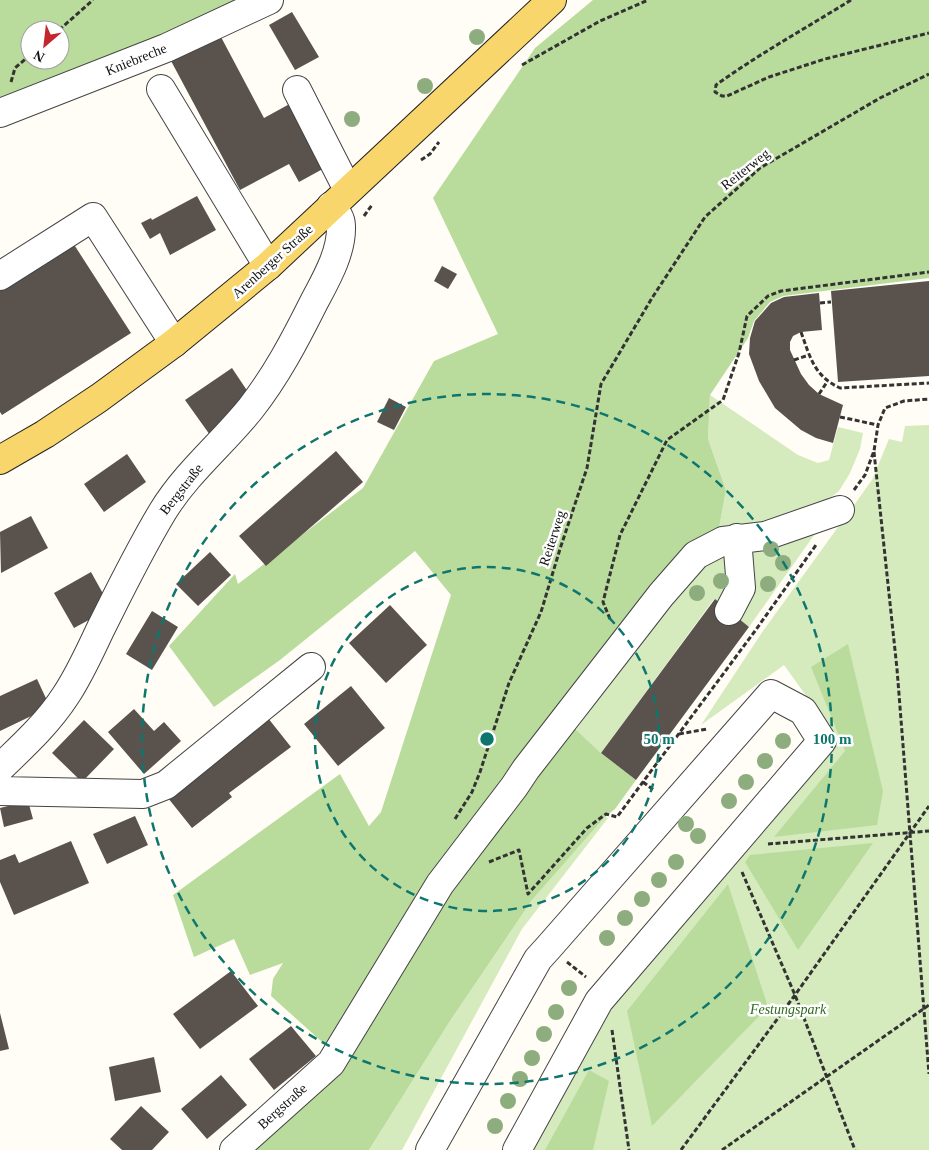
<svg xmlns="http://www.w3.org/2000/svg" width="929" height="1150" viewBox="0 0 929 1150" font-family="Georgia,serif">
  <style>
    .green { fill: #d5ebbd }
    .forest { fill: #b9dc9c; fill-rule: evenodd }
    .building { fill: #5a524d }
    .lines { fill: none; stroke-linecap: round; stroke-linejoin: round }
    .minor-casing { stroke: #444; stroke-width: 30 }
    .major-casing { stroke: #222; stroke-width: 30 }
    .path { stroke: #333; stroke-width: 3; stroke-dasharray: 5 2.5; stroke-linecap: butt }
    .minor { stroke: #fff; stroke-width: 28 }
    .major { stroke: #f9d66b; stroke-width: 28 }
    .tree { fill: #8dad7f }
    .ring { fill: none; stroke: #0f766e; stroke-width: 2.5; stroke-dasharray: 9 6 }
    .labels { text-anchor: middle; stroke-width: 5; stroke-linejoin: round; paint-order: stroke }
    .street-label { font-size: 14px; fill: #111; stroke: #fff }
    .park-label { font-size: 14px; font-style: italic; fill: #2f6b1f; stroke: #fff }
    .centre { fill: #0f766e; stroke: #fff; stroke-width: 2.5 }
    .ring-label { font-size: 15px; text-anchor: middle; font-weight: bold; fill: #0f766e; stroke: #fff; stroke-width: 5; stroke-linejoin: round; paint-order: stroke }
  </style>
  <rect width="100%" height="100%" fill="#fffdf5"/>
  <path class="green" d="M710,395L798,455L818,463L829,460L838,427L863,433L860,449L850,473L839,491L816,509L763,524L719,528L726,490L708,439Z
    M929,425V1150H526L613,997L835,736L784,665L701,725L763,631L872,480L889,439L902,442L905,426Z
    M817,531L749,627L733,614L750,549Z
    M726,553L731,556L724,607L714,599L601,753L576,730L659,616L701,568Z
    M605,817L608,818L522,929L402,1150H369L450,1021L532,900Z"/>
  <path class="forest" d="M0,0H247L0,105ZM30,30H60V60H30Z
    M593,0H929V278L783,296L770,302L754,321L748,338L710,395L708,439L726,490L719,528L558,713L601,753L636,780L615,809L605,817L532,900L450,1021L369,1150H247L342,1060L271,996L273,979L283,963L250,975L234,939L194,957L173,895L340,774L369,826L381,812L451,595L415,551L280,660L214,707L169,646L235,574L238,584L363,488L434,361L498,334L433,198L535,48Z
    M848,644L883,791L877,825L774,837L845,751L811,667Z
    M873,843L798,950L745,862L750,855Z
    M728,884L768,1007L652,1126L627,1011Z
    M589,1070L609,1081L593,1150H545Z"/>
  <path class="building" d="M292,12L319,57L295,70L269,25Z
    M221,37L264,118L295,101L330,165L299,182L289,164L240,190L170,59Z
    M197,196L216,230L170,255L160,233L150,239L141,223L151,218L152,220Z
    M73,243L131,333L2,415L0,412V290Z
    M442,266L457,274L448,289L434,281Z
    M929,281V376L838,382L831,291Z
    M819,293L822,330L801,332L793,336L790,342V350L801,374L809,385L819,394L843,405L833,443L816,438L801,430L775,408L759,381L749,354L750,338L755,321L771,303L784,297Z
    M232,368L250,395L234,406L239,415L210,435L185,400Z
    M389,398L406,407L394,430L377,422Z
    M336,451L363,482L266,566L239,536Z
    M127,454L146,482L104,512L84,484Z
    M31,516L48,548L1,573L0,532Z
    M210,552L231,575L198,606L176,584Z
    M91,572L111,608L74,628L54,593Z
    M715,599L749,627L636,780L601,753Z
    M390,605L427,645L386,683L349,643Z
    M152,611L178,627L152,670L126,654Z
    M37,679L50,707L0,731V696Z
    M351,686L385,728L338,766L304,724Z
    M134,709L154,731L164,722L181,741L144,774L108,732Z
    M264,713L291,747L229,793L232,797L192,828L168,798Z
    M84,720L114,749L82,782L52,753Z
    M28,801L33,819L4,827L0,808Z
    M135,816L148,845L107,864L93,834Z
    M71,841L89,883L14,915L0,882V860L15,854L19,863Z
    M231,971L258,1006L200,1049L173,1014Z
    M0,1013L9,1049L0,1051Z
    M291,1026L316,1056L274,1090L249,1059Z
    M154,1057L161,1092L115,1101L109,1067Z
    M221,1075L247,1105L207,1139L181,1109Z
    M141,1106L169,1132L152,1150H122L110,1139Z"/>
  <g class="lines">
    <g class="minor-casing">
      <path id="minor" d="M161,89L268,266
        M297,90L348,190
        M0,113L166,48L269,0
        M0,276L93,217L174,343
        M729,611L741,588L737,538
        M0,768C24,745 48,723 66,695C80,674 90,651 101,628C121,588 140,549 163,511C187,472 223,443 251,408C276,376 295,340 313,304C325,281 342,253 341,226C341,218 336,212 331,206
        M0,791L143,794L166,785L311,667
        M234,1150L331,1063L440,884L514,787L526,769L661,595L696,555L723,541L765,536L840,510
        M430,1150L538,959L548,948L771,694L803,711L822,741L599,1001L517,1150"/>
    </g>
    <g class="major-casing">
      <path id="major" d="M0,460L45,434L99,398L174,343L268,266L552,0"/>
    </g>
    <path class="path" d="M851,0C806,28 759,54 716,85L715,92L722,96H727L769,77L825,59L929,33
      M59,30L93,0
      M522,65L600,21L648,0
      M11,82L15,68L30,55
      M421,160L430,154L439,142
      M364,216L372,205
      M820,303L831,302
      M801,332C810,357 814,376 840,388L929,383
      M794,360L809,355
      M819,394L827,382
      M840,417L878,425
      M874,452L897,669L929,1074
      M854,490L865,475L874,451L878,425L885,408L904,401L929,399
      M610,619L603,602L620,535L667,440L723,400L739,353L747,316L768,296L781,291L929,272
      M679,734L707,729
      M643,782L655,791
      M455,819L472,792L480,772L509,683L541,612L560,549L587,468L601,384L652,298L705,217L760,168L880,98L929,74
      M768,844L929,831
      M489,862L519,850L528,894L587,828L606,814L617,817L755,631L816,545
      M742,872L795,995L855,1150
      M567,962L586,977
      M612,1030L629,1150
      M681,1150L795,995L929,806
      M722,1150L929,1005"/>
    <use href="#minor" class="minor"/>
    <use href="#major" class="major"/>
  </g>
  <g class="tree">
    <circle cx="477" cy="37" r="8"/>
    <circle cx="425" cy="86" r="8"/>
    <circle cx="352" cy="119" r="8"/>
    <circle cx="771" cy="549" r="8"/>
    <circle cx="783" cy="563" r="8"/>
    <circle cx="721" cy="581" r="8"/>
    <circle cx="768" cy="584" r="8"/>
    <circle cx="697" cy="593" r="8"/>
    <circle cx="783" cy="741" r="8"/>
    <circle cx="765" cy="761" r="8"/>
    <circle cx="746" cy="782" r="8"/>
    <circle cx="729" cy="801" r="8"/>
    <circle cx="686" cy="824" r="8"/>
    <circle cx="698" cy="836" r="8"/>
    <circle cx="676" cy="862" r="8"/>
    <circle cx="659" cy="880" r="8"/>
    <circle cx="642" cy="899" r="8"/>
    <circle cx="625" cy="918" r="8"/>
    <circle cx="607" cy="938" r="8"/>
    <circle cx="569" cy="988" r="8"/>
    <circle cx="556" cy="1012" r="8"/>
    <circle cx="544" cy="1034" r="8"/>
    <circle cx="532" cy="1058" r="8"/>
    <circle cx="520" cy="1079" r="8"/>
    <circle cx="508" cy="1101" r="8"/>
    <circle cx="495" cy="1126" r="8"/>
  </g>
  <g class="ring">
    <circle cx="487" cy="739" r="172"/>
    <circle cx="487" cy="739" r="345"/>
  </g>
  <g class="labels">
    <g class="street-label">
      <text transform="translate(136 59) rotate(-22)" y="5">Kniebreche</text>
      <text transform="translate(745 169) rotate(-38)" y="5">Reiterweg</text>
      <text transform="translate(272 261) rotate(-42)" y="5">Arenberger Straße</text>
      <text transform="translate(181 489) rotate(-52)" y="5">Bergstraße</text>
      <text transform="translate(552 538) rotate(-72)" y="5">Reiterweg</text>
      <text transform="translate(282 1106) rotate(-42)" y="5">Bergstraße</text>
    </g>
    <g class="park-label">
      <text x="788" y="1014">Festungspark</text>
    </g>
  </g>
  <circle cx="487" cy="739" r="8" class="centre"/>
  <g class="ring-label">
    <text x="659" y="744">50 m</text>
    <text x="832" y="744">100 m</text>
  </g>
  <g transform="translate(45 45) rotate(208)"><circle r="24" fill="#ffffff" stroke="#a0a0a0"/>
  <path d="M0-4L9 19L0 12L-9 19Z" fill="#c4262e"/>
  <text y="-8" font-size="14" font-weight="bold" text-anchor="middle" fill="#111111">N</text>
  </g>
</svg>
